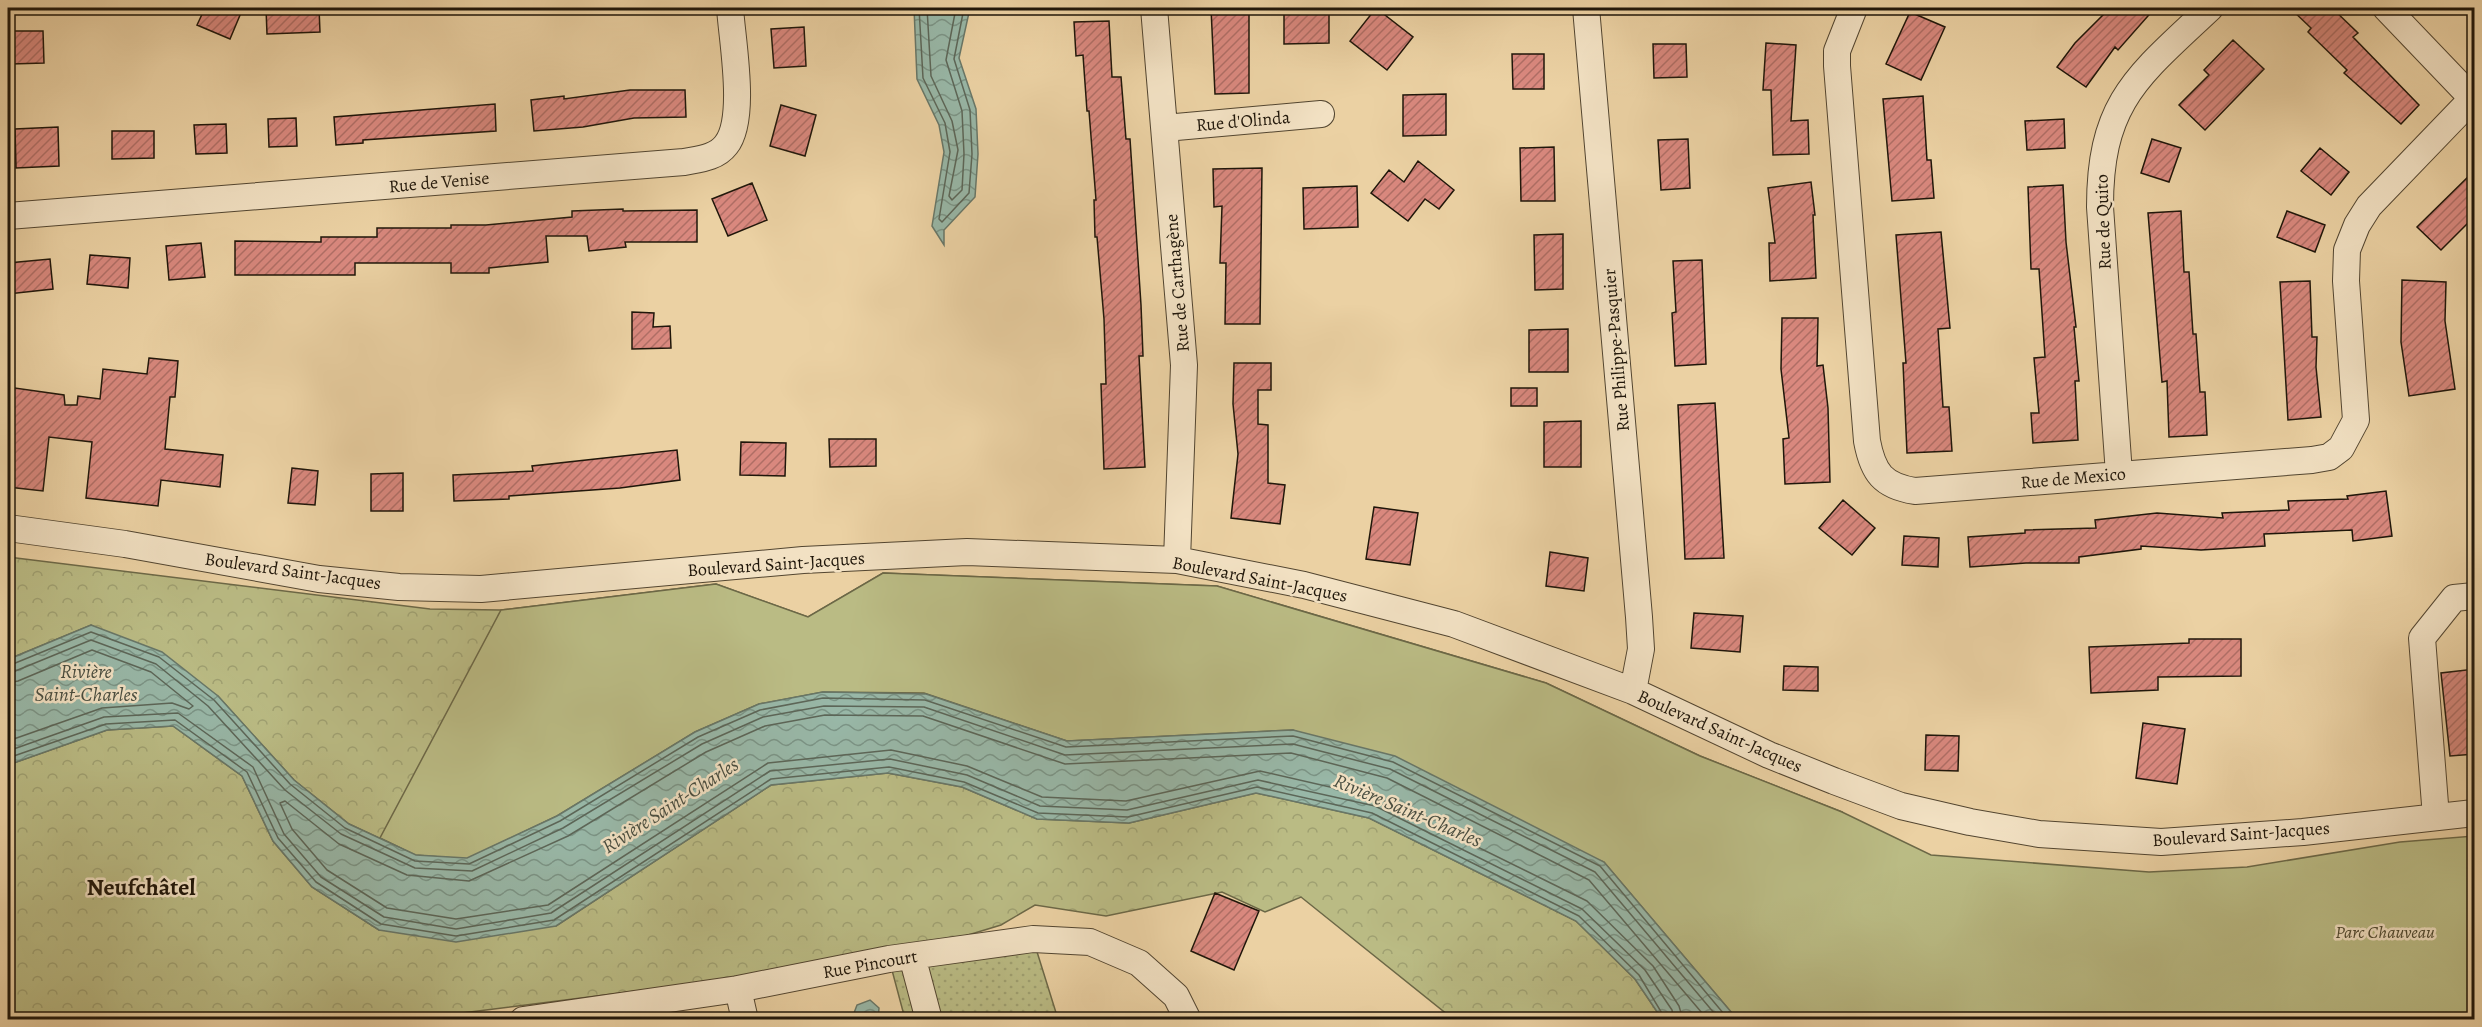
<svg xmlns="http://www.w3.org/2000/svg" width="2482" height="1027" viewBox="0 0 2482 1027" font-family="Alegreya,serif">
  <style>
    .grass { fill: url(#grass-dots); stroke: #6c6847; stroke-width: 1.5 }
    .forest { fill: url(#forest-crowns); stroke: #6c6847; stroke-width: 1.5 }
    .green { fill: #babb84; stroke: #6c6847; stroke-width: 1.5 }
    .water { fill: url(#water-waves); stroke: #687768; stroke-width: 1.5 }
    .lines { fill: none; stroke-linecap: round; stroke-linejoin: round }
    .shore { stroke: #5c6658; stroke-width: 1.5 }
    .building { fill: url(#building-hatch); stroke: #1f160a; stroke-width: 1.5 }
    .minor-casing { stroke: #524530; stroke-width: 28 }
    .minor { stroke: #f2e1c3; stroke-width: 26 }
    .labels { text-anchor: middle; stroke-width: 5; stroke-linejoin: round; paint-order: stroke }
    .street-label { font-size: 18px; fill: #1f160a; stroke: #f2e1c3 }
    .park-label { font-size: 18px; font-style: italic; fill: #4e482f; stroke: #f2e1c3 }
    .water-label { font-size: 20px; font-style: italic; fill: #494e41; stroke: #f2e1c3 }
    .district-label { font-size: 24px; font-weight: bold; fill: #1f160a; stroke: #f2e1c3 }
  </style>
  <defs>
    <pattern id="grass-dots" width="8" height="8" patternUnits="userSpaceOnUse" patternTransform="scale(1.5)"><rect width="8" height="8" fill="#babb84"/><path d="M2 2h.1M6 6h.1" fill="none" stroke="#9fa071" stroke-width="1.8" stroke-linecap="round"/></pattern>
    <pattern id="forest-crowns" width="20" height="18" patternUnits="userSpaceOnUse" patternTransform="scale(1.5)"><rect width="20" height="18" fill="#babb84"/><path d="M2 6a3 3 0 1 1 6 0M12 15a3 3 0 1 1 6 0" fill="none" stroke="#9fa071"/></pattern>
    <pattern id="water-waves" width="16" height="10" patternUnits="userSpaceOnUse" patternTransform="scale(1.5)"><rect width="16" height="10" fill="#98b7a7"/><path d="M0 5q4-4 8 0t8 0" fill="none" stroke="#7b9486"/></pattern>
    <pattern id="building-hatch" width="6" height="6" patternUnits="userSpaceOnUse" patternTransform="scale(1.5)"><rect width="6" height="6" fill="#d9887e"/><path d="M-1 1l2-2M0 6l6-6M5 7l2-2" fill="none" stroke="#af6e65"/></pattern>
  </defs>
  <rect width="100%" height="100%" fill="#ebd1a3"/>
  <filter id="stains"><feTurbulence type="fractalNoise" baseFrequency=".00333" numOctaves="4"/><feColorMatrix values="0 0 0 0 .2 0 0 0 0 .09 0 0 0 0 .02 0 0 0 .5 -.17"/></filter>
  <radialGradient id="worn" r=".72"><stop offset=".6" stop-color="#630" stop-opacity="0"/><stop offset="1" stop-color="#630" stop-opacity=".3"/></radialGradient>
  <path class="grass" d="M1033,939L1058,1019H905L889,959Z"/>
  <path class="forest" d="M8,557L430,609L501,610L716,584L808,617L883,573L1217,586L1546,683L1700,756L1842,812L1737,1019L1604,862L1067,741L924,693L823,692L759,704L695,732L557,816L415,855L349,824L294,780L218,696L91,625L14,657L8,662Z
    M173,726L242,776L273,841L312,887L379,930L556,926L771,785L888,773L962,787L1037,819L1129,823L1256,793L1369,818L1576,921L1635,979L1662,1019H1453L1301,897L1265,912L1222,892L1106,916L1035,905L1001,925L889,959L462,1013L442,1019H8V765L107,730Z"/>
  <path class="green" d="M883,573L1217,586L1546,683L1700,756L1842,812L1931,855L2149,872L2247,867L2400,842L2474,836V1019H1737L1604,862L1293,730L1067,741L924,693L823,692L759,704L695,732L557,816L467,859L415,855L380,838L501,610L716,584L808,617Z"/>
  <path class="water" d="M914,8H970L959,58L976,109L978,154L975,197L944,230V245L932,226L944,152L939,125L917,79Z
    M91,625L162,652L218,696L294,780L349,824L416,855L467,858L557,816L695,732L759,704L823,692L926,694L1067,741L1293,730L1395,756L1604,862L1737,1019H1662L1635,979L1576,921L1369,818L1256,793L1129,823L1037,819L962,787L888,773L771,785L556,926L456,942L379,930L312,887L273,841L242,776L173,726L107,730L8,765V662L14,657Z
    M870,1000L879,1008L878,1019H856L854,1013L857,1005Z"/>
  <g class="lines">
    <path class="shore" d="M919,8L923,78L945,123L950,152L939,219L942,222L969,193L972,154L970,110L954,59L964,8
      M927,8L931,76L952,121L958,150L949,196L952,200L962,190L964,154L962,111L946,60L956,8
      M8,666L91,632L159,657L214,700L290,784L345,828L415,861L469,864L560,821L698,737L760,710L823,698L925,700L1066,747L1293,736L1393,762L1600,866L1729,1020
      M8,674L91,640L156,664L208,706L285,790L341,834L415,868L472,871L563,828L702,744L763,717L824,706L924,707L1065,755L1293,744L1390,769L1595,872L1720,1020
      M8,683L18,681L92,650L151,672L193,706L189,709L172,703L102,708L8,741
      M8,751L104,717L178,713L253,767L284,834L321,877L384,917L456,929L551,913L770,771L890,759L967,775L1040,806L1127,810L1258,780L1375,806L1582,909L1645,970L1672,1010L1674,1020
      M8,758L106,724L175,720L247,772L278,838L316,882L381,924L456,936L554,920L771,779L889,767L964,782L1038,813L1128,817L1257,787L1372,813L1579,916L1639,975L1666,1020
      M1683,1020L1679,1006L1653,966L1587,901L1378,798L1260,771L1126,801L1042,797L967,766L891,750L768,763L548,905L456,919L387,908L327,870L292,829L280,803L285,801L339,844L407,875L469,881L568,836L706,752L765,726L825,715L923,716L1065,764L1291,753L1387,778L1589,880L1708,1020"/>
  </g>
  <path class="building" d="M205,8H243L230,39L197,25Z
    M266,8H319L320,32L267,34Z
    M1211,8H1249V93L1215,94Z
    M1284,8H1329V43L1284,44Z
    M1376,8L1413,37L1387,70L1350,41Z
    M2110,8H2155L2118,50L2115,47L2086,87L2057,67L2075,43Z
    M2290,8H2332L2358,33L2353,37L2419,105L2401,124L2344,73L2347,70L2308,32L2311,28Z
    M1910,12L1945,27L1921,80L1886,64Z
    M1109,21L1112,77H1121L1126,139H1130L1141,305L1143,356H1139L1145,467L1104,469L1101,384H1106L1104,319L1097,237H1095L1094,200H1096L1089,111H1087L1083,55L1076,56L1074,22Z
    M804,27L806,66L774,68L771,29Z
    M10,31H43L44,63L11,64Z
    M2233,40L2264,69L2205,130L2179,105L2209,75L2204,70Z
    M1766,43L1796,45L1791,121L1808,120L1809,154L1773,155L1771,90H1763Z
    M1653,44H1686L1687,77L1654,78Z
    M1512,54H1544V89H1513Z
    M630,90H685L686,117L634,118L583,127L534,131L531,100L564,96V99Z
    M1446,94V135L1403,136V95Z
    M1923,96L1927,160H1931L1934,198L1892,201L1883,99Z
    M495,104L496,131L363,140V143L336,145L334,117Z
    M781,105L816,115L805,156L770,146Z
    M296,118L297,146L269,147L268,119Z
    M2064,119L2065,148L2027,150L2025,121Z
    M226,124L227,153L196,154L194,125Z
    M58,127L59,166L16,168L15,129Z
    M112,131H154V158L112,159Z
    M1688,139L1690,188L1661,190L1658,140Z
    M2152,139L2181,148L2169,182L2141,173Z
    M1554,147L1555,201H1521L1520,148Z
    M2320,148L2349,172L2331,195L2301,171Z
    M1418,161L1454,190L1439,209L1425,199L1408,221L1371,193L1389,170L1404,182Z
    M1262,168L1260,324H1225L1226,263H1220L1222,206L1214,207L1213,169Z
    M2475,170V216L2441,250L2417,227Z
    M1811,182L1815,215H1813L1816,278L1770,281L1769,243H1775L1768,188Z
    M752,183L767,220L728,236L712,199Z
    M2063,185L2066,242L2076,327H2074L2079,381H2075L2078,440L2033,443L2031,413H2039L2034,358L2045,357L2039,269H2031L2028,187Z
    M1357,186L1358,227L1304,229L1303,188Z
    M623,209V211L697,210V242H625L626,247L589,251L587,236H546L548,262L489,268V273H451V263H355V275H235V241L321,242V237H377V228H451V225H486L572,217V211Z
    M2181,211L2184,272H2189L2193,334H2196L2200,392H2205L2207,435L2169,437L2167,381L2162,382L2148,213Z
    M2287,211L2325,225L2315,252L2277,237Z
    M1941,232L1950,328L1938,329L1943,407H1949L1952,451L1907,453L1903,363H1906L1896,235Z
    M1563,234V289L1535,290L1534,235Z
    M201,243L205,277L169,280L166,246Z
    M90,255L130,258L128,288L87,284Z
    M50,259L53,289L8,294V263Z
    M1702,260L1706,364L1675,366L1672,313L1676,312L1673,261Z
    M2402,280L2446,282L2445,321L2455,389L2409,396L2401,342Z
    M2310,281L2312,337H2317L2316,367L2321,417L2288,420L2280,282Z
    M632,312L654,313L653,327L670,326L671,348L632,349Z
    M1782,318H1818L1817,366L1823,365L1828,408L1830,482L1785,484L1783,439L1789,438L1781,369Z
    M1568,329V372H1529V330Z
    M149,358L178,361L175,397H170L165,449L223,455L220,487L161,480L158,506L86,498L92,442L49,437L43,491L8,487V387L64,395L65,405H77L78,396L100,399L103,369L147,374Z
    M1234,363H1271V390H1258V424L1268,425V483L1285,485L1280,524L1231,518L1238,454L1233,404Z
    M1511,388H1537V406H1511Z
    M1715,403L1724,558L1685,559L1678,405Z
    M1581,421V467H1544V422Z
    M829,439H876V466L830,467Z
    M741,442L786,443L785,476L740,475Z
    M677,450L680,480L620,488L509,496V499L454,501L453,475L533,471L532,466Z
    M292,468L318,471L315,505L288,503Z
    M403,473V511H371V474Z
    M2386,491L2392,536L2353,541L2352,530L2264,534L2265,546L2201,550L2141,546V549L2079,557V563H2026L1970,567L1968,537L2025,533V530L2096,528L2095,520L2157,513L2223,518L2222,513L2289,510L2288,501L2348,499L2347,496Z
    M1843,500L1875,528L1852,555L1819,528Z
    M1374,507L1418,513L1410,565L1366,559Z
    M1904,536L1939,538L1938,567L1902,565Z
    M1550,552L1588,558L1584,591L1546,586Z
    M1694,613L1743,616L1740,652L1691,648Z
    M2189,639H2241V676L2158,677V690L2091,693L2089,647L2189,643Z
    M1784,666L1818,667V691L1783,690Z
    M2475,669V754L2450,756L2441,673Z
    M2143,723L2185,729L2177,784L2136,778Z
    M1926,735L1959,736L1958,771L1925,770Z
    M1215,893L1259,911L1234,970L1191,951Z"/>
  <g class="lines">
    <g class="minor-casing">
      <path id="minor" d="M1154,8L1184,365L1177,560
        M1586,8L1639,617L1641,649L1633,691
        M1854,8L1837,51V66L1867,441C1873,473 1883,486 1915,491L2312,460L2329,457L2341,448L2356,420L2346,281L2347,250L2357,225L2369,206L2474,97
        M2386,8L2474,100
        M1165,128L1321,114
        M8,216L684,162C699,159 716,158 726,145C747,119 732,40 730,8
        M2119,474L2100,207C2100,101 2138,76 2210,8
        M8,528L125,544L319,579L399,587L481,589L803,560L967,552L1177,560L1304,585L1454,624L1633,691L1769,755L1834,781L1901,806L1970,822L2039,834L2161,842L2303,832L2474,813
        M2436,817L2422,638L2454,598L2474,596
        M912,956L929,1020
        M738,989L745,1020
        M523,1020L738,989L889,959L1033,939L1090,942L1139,963L1176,996L1188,1020"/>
    </g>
    <use href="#minor" class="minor"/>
  </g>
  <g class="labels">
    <g class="street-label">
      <text transform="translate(1243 121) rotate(-5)" y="6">Rue d'Olinda</text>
      <text transform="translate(439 182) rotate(-5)" y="6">Rue de Venise</text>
      <text transform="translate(2103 222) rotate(-92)" y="6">Rue de Quito</text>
      <text transform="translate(1177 283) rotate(-95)" y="6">Rue de Carthagène</text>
      <text transform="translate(1616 350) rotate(-95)" y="6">Rue Philippe-Pasquier</text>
      <text transform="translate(2073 478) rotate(-5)" y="6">Rue de Mexico</text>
      <text transform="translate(776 564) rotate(-4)" y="6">Boulevard Saint-Jacques</text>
      <text transform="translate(293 571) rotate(8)" y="6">Boulevard Saint-Jacques</text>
      <text transform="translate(1260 579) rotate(11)" y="6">Boulevard Saint-Jacques</text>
      <text transform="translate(1720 731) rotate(24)" y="6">Boulevard Saint-Jacques</text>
      <text transform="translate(2241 834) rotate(-4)" y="6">Boulevard Saint-Jacques</text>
      <text transform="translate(870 964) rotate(-10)" y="6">Rue Pincourt</text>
    </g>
    <g class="park-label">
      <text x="2385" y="938">Parc Chauveau</text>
    </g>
    <g class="water-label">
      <text x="86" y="678">Rivière<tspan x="86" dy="23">Saint-Charles</tspan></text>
      <text transform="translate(670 805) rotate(-33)" y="7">Rivière Saint-Charles</text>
      <text transform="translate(1408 810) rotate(23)" y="7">Rivière Saint-Charles</text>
    </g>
    <g class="district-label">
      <text x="141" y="895">Neufchâtel</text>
    </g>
  </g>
  <rect width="2482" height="1027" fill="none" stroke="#ebd1a3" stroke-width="30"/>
  <rect x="9" y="9" width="2464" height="1009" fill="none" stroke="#1f160a" stroke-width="3"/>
  <rect x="15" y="15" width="2452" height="997" fill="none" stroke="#1f160a" stroke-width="1.5"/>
  <rect width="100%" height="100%" filter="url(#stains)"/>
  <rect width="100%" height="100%" fill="url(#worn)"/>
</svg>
